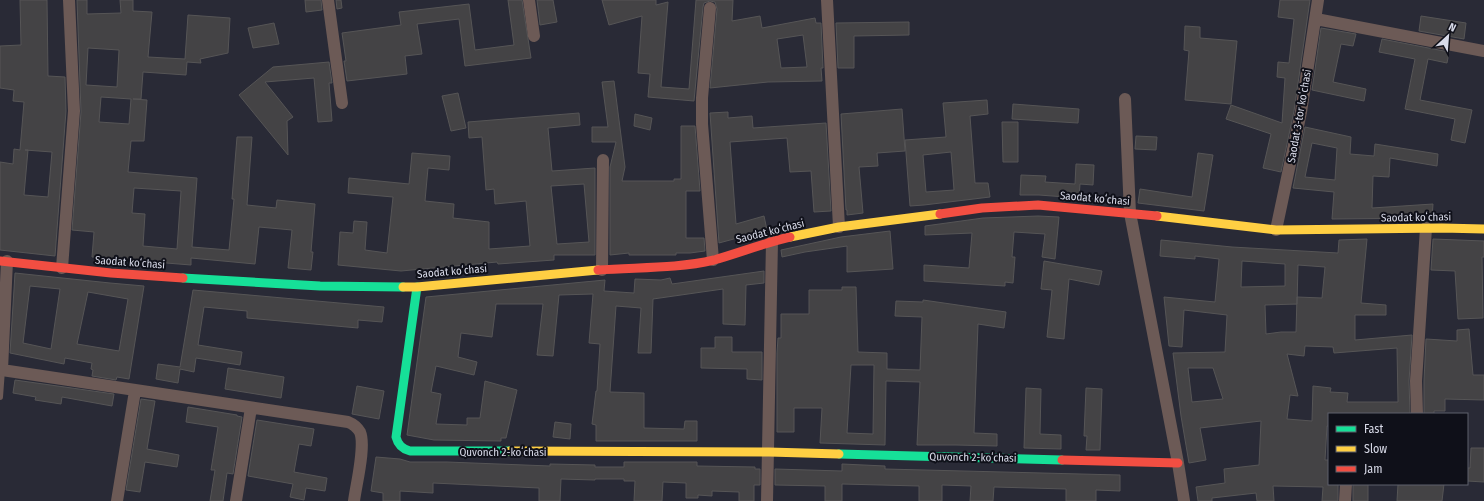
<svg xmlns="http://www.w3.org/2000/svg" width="1484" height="501" viewBox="0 0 1484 501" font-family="'Fira Sans Condensed',sans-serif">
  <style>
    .building { fill: #444345; stroke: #565556; fill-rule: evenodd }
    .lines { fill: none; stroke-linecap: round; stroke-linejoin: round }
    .lane { stroke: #6c5a56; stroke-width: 6 }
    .street { stroke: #6c5a56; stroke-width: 12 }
    .fast { stroke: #16e098; stroke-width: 9 }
    .slow { stroke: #ffcf43; stroke-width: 9 }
    .jam { stroke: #f24e42; stroke-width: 9 }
    .labels { text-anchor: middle; stroke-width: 4; stroke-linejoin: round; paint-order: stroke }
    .street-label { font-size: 11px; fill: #d8dae8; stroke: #0f1019 }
  </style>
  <rect width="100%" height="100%" fill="#292a36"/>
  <path class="building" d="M20,0H47L48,76L65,77L66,111L55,256L0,250V162L13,164L14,149L20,150L24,102L13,101L14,90L0,88V46L21,45ZM25,150L52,152L48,197L24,195L28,150Z
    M77,0H87V14L121,13L120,0H133V11L152,12L148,57L185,59L188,15L230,18L228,53L200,59L201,63L187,62L186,75L143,72L141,99H133L147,100L144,141H131L128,172L197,178L192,247L229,250L234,199H232L237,137H252L247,205L276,208L277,200L315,204L311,252H313L311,270L288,268L292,230L259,227L255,264L191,258V265L92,257L94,232L72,230L81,112ZM88,48L119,50L117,87L86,85ZM101,97L131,99L129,124L99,122ZM134,188L181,191L177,249L143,246L145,214L132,213Z
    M305,0H321L322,10L306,12Z
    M336,0H341L342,8L337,9Z
    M508,0H522L531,58L465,66L459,19L417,24L422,54L405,56L407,74L347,81L344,61H346L342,33L401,25L399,12L469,4L475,50L514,45Z
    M537,0H553L557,22L540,25Z
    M602,0H656V5L668,2L661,87L689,89L696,0H733L732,21L760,16L762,28L815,18L816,23H821L823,68H821L822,81L768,82L710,88L717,9L715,2L710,1L704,3L703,7L694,101L648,97L650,74L638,73L642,16L609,25ZM803,35L807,67L781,68L777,39Z
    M1280,0H1310L1294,111L1281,172L1263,168L1271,134L1226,119L1231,105L1282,123L1285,78L1277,77L1278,62L1289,63L1294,19L1278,17Z
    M1421,16L1466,23L1464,39L1419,31Z
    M909,22V35L854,36V68H838L836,23Z
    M274,23L279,44L253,48L248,28Z
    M1185,26L1200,27V38L1237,41L1231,104L1185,100L1189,51L1184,50Z
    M1321,28L1356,34L1353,46L1341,44L1333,82L1366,89L1364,101L1312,90Z
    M1382,39L1449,52L1447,63L1428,59L1420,100L1472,110L1465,143L1451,140L1455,119L1405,109L1415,59L1379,52Z
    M329,62L332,83H329L332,121L318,122L314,78L265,82L293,117L287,121L288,155L239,95L273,67Z
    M614,81L625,167L622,181H674V179H681V126H695L700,191H686V238H704L705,251L690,253H676V255H629V253L610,255V167L616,142H592V127H608L602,82Z
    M458,93L466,128L451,131L442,96Z
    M987,100L988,114L970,116L975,183H988L990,197L924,205L910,206L905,140L946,137L943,103ZM951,152L954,190L926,192L923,155Z
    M1013,104L1079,109L1078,123L1012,119Z
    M902,109L905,151L877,153L878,166L859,167L863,213L847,215V210H846L841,114Z
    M728,112V118L752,116L753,128L826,123L831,211L814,212L811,171L790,172L787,138L730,142L736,224L764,216L767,230L719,243L710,113Z
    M579,113L580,125L548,128L552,171L595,168V255H554V260L498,264L497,262L401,271L338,265L340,232L353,233L354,221L367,222L365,250L387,253L393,197L348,193L349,178L409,184L412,153L450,156L449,170L428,168L425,201L454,204L453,218L489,222V249L530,246L526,201L495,204L494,189L486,190L482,137L469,138L468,122ZM584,184L589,242L557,244L551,186Z
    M635,114L652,118L650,130L634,126Z
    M1002,122H1018V162H1003Z
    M1305,127L1351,137L1350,154L1374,156L1375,144L1438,154L1437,166L1390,158L1389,177L1373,176L1372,208L1433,204L1432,218L1332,219L1334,192L1293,188ZM1312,143L1337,148L1335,180L1305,177Z
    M1136,136L1157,137L1156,150L1135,149Z
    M1198,153L1213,155L1204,211L1138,203L1140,189L1192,197Z
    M1076,164L1094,165L1093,185L1080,184L1079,198L1039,195H1020L1021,175L1046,176L1045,182L1075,184Z
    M1038,216L1059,217L1055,259L1042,257L1045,234L1014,232L1012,257H1015L1013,283L1005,282V286L924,281V265L969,268L972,233L925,235V226L983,218Z
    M890,231L893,269L847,272V246L805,252L782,257L781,250L841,237Z
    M1367,239L1361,303L1386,305V315H1355V340L1412,335L1409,381L1410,414H1329V426H1327L1325,460H1329V484H1338V501H1322L1323,487L1273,486L1274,501H1257L1256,493L1212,498V501H1198L1196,487L1225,483L1224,469L1259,465L1261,421L1200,428L1206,460L1189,463L1181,416L1173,353L1225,352L1227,315L1184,310L1182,347L1169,346L1164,297L1215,302L1219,259L1195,256V259L1160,256L1161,240L1232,247L1338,253L1339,240ZM1242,261L1285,264V286L1241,287ZM1298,265L1325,267L1322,298L1297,297L1296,332H1281L1266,334L1265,305L1297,304ZM1305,346L1333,347L1334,353L1397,348L1398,402H1347L1348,393L1330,392L1331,388L1313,386L1312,421L1287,419L1290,395L1298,396L1287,354L1304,356ZM1188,368H1213L1223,399L1192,402Z
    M1433,239L1484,241V257H1482L1483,318L1458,319L1455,271L1431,270Z
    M1044,261L1102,271L1099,285L1069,279L1064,339L1047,337L1052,290L1041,289Z
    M764,271V283L746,285L745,325L723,324V289L653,299L651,353H638L641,308L616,306L610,392L644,393V428L684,429L685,421H697V441H596V425L592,424L596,391H597L600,344L589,343L593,294L559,295L553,356L537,355L543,304H496L492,337L461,333L458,357L477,362L474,375L436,366L431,392L441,394L436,424L467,425V418H480L485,381L517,390L506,438H501V441L434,440L407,435L426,297L605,280L604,291L634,293L635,279L661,280L670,278L672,284Z
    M15,273L110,283L144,286L129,379L117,377L116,380L92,376L93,370L91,369L92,363L65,358L64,364L10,353ZM30,286L60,289L51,349L23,343ZM88,292L128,299L119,351L77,344Z
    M842,287H856L858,352L887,353V369L920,370L922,317L895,316L896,301L923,302V300L1006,312L1004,328L978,324L974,433L997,434V446L956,445H917L920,382L886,381L885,445L820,443L822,408H794V432H777V353L778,338H781V314H809V290H842ZM851,365H874L873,434L847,433Z
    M193,290L384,307L382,322L358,320V328L247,318V311L204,307L198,345L242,352L240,365L196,358L194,372L180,369L178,383L156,379L158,364L180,367Z
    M1469,329L1473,375H1484V400L1445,399V411H1434V414H1424V381L1426,339L1457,341V330Z
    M715,337H732V352H762V380L747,379V369L701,368V348H715Z
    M228,368L284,377L281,398L225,389Z
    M15,380L114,394L112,406L62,397L61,404L35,400L36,397L13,393Z
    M357,386L384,391L379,419L352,414Z
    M1026,388L1041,389L1040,434L1061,435V449L1024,448Z
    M1086,388L1102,389L1100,450H1086L1087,436H1084Z
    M141,399L155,401L147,449L179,455L177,467L145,462L140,492L126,490Z
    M188,407L237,415V416L242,417L233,474L227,473L223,501H210L215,470H211L218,427L186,422Z
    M257,420L314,429L311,446L299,444L294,472L327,478L325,491L306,488L304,500L290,497L293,484L248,476Z
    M555,422L571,424L570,439L553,437Z
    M1471,448H1484V482L1467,481V468H1470Z
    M376,457L400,459L410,462H447L550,466V464L595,465V467H624V462H697V466L755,467V469H760V485H754V501H739V492L712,491V496L698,495V498H686V483L663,482L662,501H634L635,481H624V479H595V480L561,479L560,501H539V488L433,483V493L400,491V501H383V493L371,491Z
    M842,464L885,466V469L1120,475V491L1096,490V501H1066V489L994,487L993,501H970L971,486L942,485V501H919V486L842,484V501H825V486L775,485V469L842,471Z
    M1353,484H1368V501H1353Z
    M1398,484H1444L1442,501H1397Z"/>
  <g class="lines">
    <path class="lane" d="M0,397L2,370"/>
    <path class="street" d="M328,0L342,103
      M529,0L534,36
      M827,0L839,227
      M710,8L702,98V124L713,260
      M1316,19L1484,51
      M1125,99L1130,213L1178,463L1184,501
      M1276,230L1301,112L1318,0
      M7,261L2,370L348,422C353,424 357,427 360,432C366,446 356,485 354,501
      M62,268L74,111L69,0
      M602,270L603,160
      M1417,414L1416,381L1426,228
      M117,501L135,391
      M236,501L251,408
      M767,501L772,241
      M1345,501L1346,484"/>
    <path class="fast" d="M183,278L320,286L403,287
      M417,287L396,437C398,445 402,449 410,451H510
      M839,454L1062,460"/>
    <path class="slow" d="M1157,216L1276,230L1442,228L1484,229
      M790,237L839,227L940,214
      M403,287H417L598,270
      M510,451L769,452L839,454"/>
    <path class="jam" d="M940,214L982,208L1038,205L1157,216
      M0,261L111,273L183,278
      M598,270C637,267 676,269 714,260C739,253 764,243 790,237
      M1062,460L1178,463"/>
  </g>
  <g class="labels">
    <g class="street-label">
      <text transform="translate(1299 116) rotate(-80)" y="4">Saodat 3-tor koʻchasi</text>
      <text transform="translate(1095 198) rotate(5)" y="4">Saodat koʻchasi</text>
      <text transform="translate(1416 217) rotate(-1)" y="4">Saodat koʻchasi</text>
      <text transform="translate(770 231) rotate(-14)" y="4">Saodat koʻchasi</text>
      <text transform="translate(130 262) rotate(4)" y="4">Saodat koʻchasi</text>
      <text transform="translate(452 271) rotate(-5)" y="4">Saodat koʻchasi</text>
      <text x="503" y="456">Quvonch 2-koʻchasi</text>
      <text transform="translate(973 457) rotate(1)" y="4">Quvonch 2-koʻchasi</text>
    </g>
  </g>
  <rect x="1328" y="413" width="140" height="72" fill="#0f1019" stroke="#5f616c"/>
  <rect x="1336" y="426" width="20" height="6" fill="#16e098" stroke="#5f616c"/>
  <text x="1364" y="433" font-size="12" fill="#d8dae8">Fast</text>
  <rect x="1336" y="446" width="20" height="6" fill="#ffcf43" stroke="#5f616c"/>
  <text x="1364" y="453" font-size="12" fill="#d8dae8">Slow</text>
  <rect x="1336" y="466" width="20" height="6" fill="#f24e42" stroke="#5f616c"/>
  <text x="1364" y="473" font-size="12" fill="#d8dae8">Jam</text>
  <g transform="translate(1448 36) rotate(26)" stroke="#0f1019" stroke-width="3" paint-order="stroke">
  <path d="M0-3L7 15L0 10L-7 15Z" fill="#d8dae8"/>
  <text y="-6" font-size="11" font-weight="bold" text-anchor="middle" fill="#d8dae8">N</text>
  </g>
</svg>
